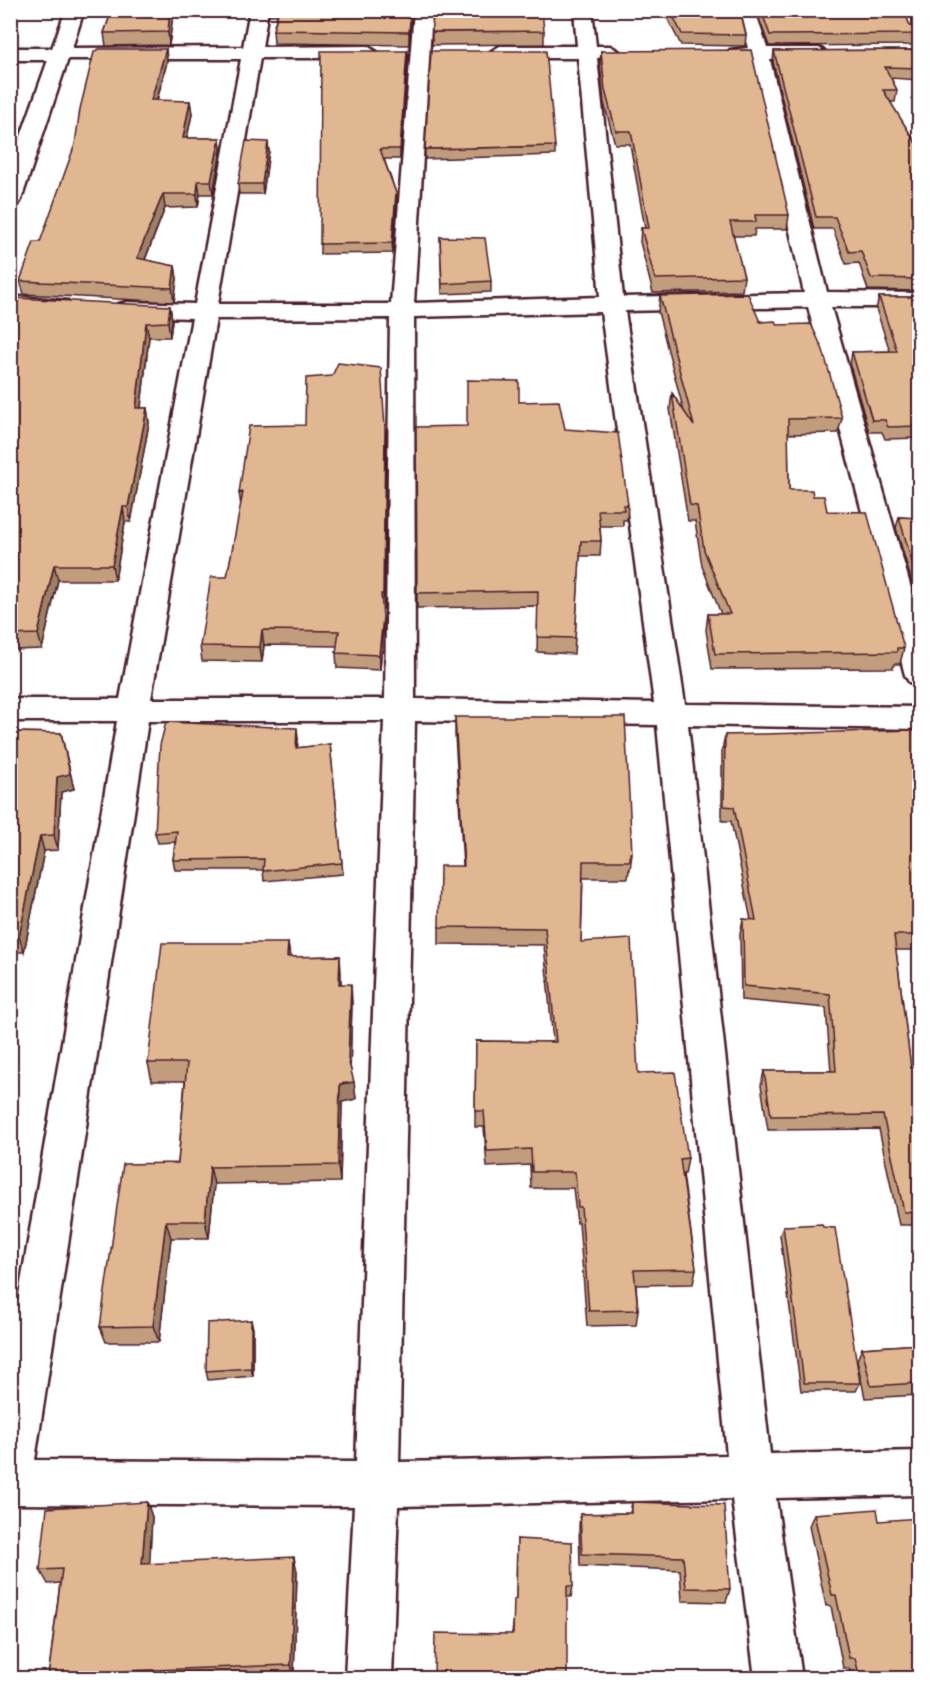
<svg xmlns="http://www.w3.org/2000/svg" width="930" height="1689" viewBox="0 0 930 1689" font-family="'Comic Neue',sans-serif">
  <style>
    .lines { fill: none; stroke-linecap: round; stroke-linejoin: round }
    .minor-casing { stroke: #4a1f2b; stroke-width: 5 }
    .minor { fill: #fff; fill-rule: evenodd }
    .wall { fill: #c19d7d; stroke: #4a1f2b; stroke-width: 1.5 }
    .shaded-wall { fill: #9d8066; stroke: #4a1f2b; stroke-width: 1.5 }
    .building { fill: #e0b791; stroke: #4a1f2b; stroke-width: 1.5 }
  </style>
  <rect width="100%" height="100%" fill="#fff"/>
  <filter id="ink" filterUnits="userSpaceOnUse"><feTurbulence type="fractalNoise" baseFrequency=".0167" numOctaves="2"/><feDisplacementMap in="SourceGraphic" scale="12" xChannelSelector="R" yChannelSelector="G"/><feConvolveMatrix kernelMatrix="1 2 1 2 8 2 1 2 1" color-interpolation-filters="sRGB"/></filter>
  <g filter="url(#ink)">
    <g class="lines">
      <g class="minor-casing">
        <path id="minor" d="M66,10H84L72,48L243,47L250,10H268L262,47L367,46L377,52L367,58H260L218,304H391L414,10H432L414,303L600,297L578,58H500L490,52L500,46H577L574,10H592L596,46H610L620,52L617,56L597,58L623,297L804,293L751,60L730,58L727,54L730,50L748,48L737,10H755L767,48H819L829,54L819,60H770L827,292L920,293V307H831L920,620V685L909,682L905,675L808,307L625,311L685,704L920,707V729L688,725L770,1454L920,1451V1495L776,1498L802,1678H755L732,1499L398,1506L392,1678H345L354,1506L10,1504V1347L117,721H10V699H120L192,318L127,316L119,314L115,309L119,304L127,302L195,304L241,59H68L21,200L18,205L10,206V167L48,60H10V48H52ZM601,312L654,703L415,699L414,317ZM390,318L385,699H151L216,319ZM148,721H384L356,1462L35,1460ZM415,721L657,725L727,1455L399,1462Z
          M899,10H918L920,42L910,36Z
          M10,296L68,301L72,306L68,311L60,313L10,310Z"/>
      </g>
      <use href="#minor" class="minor"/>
    </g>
    <path class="wall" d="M112,10H249L247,15H173L169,45L106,46L104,33Z
      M269,10H412L409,45L274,43L273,30L277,15H269Z
      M663,10H740L746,35L745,46L681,45Z
      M756,10H904L910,26L920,30V45L769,46Z
      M544,31V44L432,45V32Z
      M166,49L167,62L157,101H190L192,114L187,138H220L221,151L213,194H200L198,207L165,208L145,260L175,266L177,279L174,302L24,294L20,281L40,242Z
      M920,50V80L891,78L897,90L895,102H890L920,150V291L868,290L859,263L846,264L833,229H814L773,62L774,51Z
      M407,51L408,60L400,159H384L396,193V203L393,253L320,254V244Z
      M601,51L789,215L787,229H755L754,236H733L744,277L742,291L653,293L640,242L641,228H645L630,144H615L604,103L600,64Z
      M555,146V155L425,159V149Z
      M269,151L263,194H239L238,184Z
      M440,237L491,281V292L442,294Z
      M660,296L777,325L842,418L838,433L788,434L789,490L813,496L827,511L904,648L900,664H894L893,668L712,669L706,630L708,614H721L702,566L695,521H688L670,409L672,393L684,412L658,312Z
      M879,297H920V438L885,439L882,432H869L850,365L852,352L890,351L876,309Z
      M170,306L172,320L170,337H149L141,408H147L149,423L131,522H125L115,580H58L42,649L15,650L10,663V323Z
      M519,402L565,429L628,505L627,520H623V526H600L601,541L600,556H580L574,654L537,652L538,606L417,608V593L467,426Z
      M386,443L384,609H382L383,632L380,670L337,668L336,653L337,646L264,645L262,662L202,661L200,646L227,577L241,506L239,493Z
      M918,496H920V610L896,528L899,517L913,518Z
      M455,717L632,853L630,870H629L628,878H583L581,942L638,1073L688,1158L685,1174H683L696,1269L693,1284L636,1285L638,1310L636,1325L587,1326L579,1223H577L573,1188H531L530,1165L487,1167L484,1127H475L476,1041L553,1042L544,945L439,944V927L463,866L455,735Z
      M10,732L61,733L74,789L61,792L58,850L44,851L24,952H10Z
      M725,735L920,746V950H896L911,1068L920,1070V1225H899L879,1129L768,1130L761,1085L764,1071H831L826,1008L741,1000L740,934L743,919L751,920L731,821H722V750Z
      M298,739L297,748L330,744L343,874L264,881L263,870H175L173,860L175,842L158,843L155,833Z
      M288,943L290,957L340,956L341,984L352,1002L350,1066L356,1099L342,1102L340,1182L214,1184L209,1238H171L159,1342H106L100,1327L178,1163L185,1081H152L148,1063Z
      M783,1226L860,1383L856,1391H801L780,1235Z
      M251,1320L253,1329V1376L208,1380L206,1371Z
      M920,1344V1395L865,1398L857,1360L862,1348Z
      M147,1502L152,1517L149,1564L297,1571L294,1677L257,1678H48L60,1583L48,1584L40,1570Z
      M632,1502L730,1589L726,1602L682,1601L680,1570L580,1566L579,1527L580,1514L630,1513Z
      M814,1514L879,1521L920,1678H851L849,1668H843L831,1606H826L809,1526Z
      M517,1539L573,1586L571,1597H567L512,1634L516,1599Z"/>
    <path class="shaded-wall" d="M170,10H172L173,15L169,45L168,32Z
      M411,10H412L409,45V32Z
      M166,49L167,62L153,114L151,100Z
      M407,51L408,60L400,159V149Z
      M190,101L192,114L184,151L183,138Z
      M220,138L221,151L213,194L211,181Z
      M268,142L269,151L263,194L262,184Z
      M198,181L200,194L198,207L197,194Z
      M396,193V203L393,253L392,243Z
      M163,194L165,208L140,272L137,258Z
      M175,266L177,279L174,302L172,288Z
      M170,306L172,320L170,337L168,322Z
      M146,323L149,337L139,423L136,408Z
      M147,408L149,423L131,522L128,507Z
      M385,428L386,443L384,609L383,594Z
      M123,507L125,522L115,580L112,565Z
      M54,565L58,580L42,649L38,634Z
      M383,617V632L380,670L379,655Z
      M262,630L264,645L262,662L260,647Z
      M11,635L15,650L10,663Z
      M297,728L298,739L297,759L296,748Z
      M61,733L74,789L61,792L58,850L54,835L57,777Z
      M40,836L44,851L24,952L19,937Z
      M288,943L290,961L287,957Z
      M340,956L341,975V1002L339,984Z
      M351,984L352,1002L350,1076L348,1059Z
      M354,1082L356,1099L342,1102L340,1182L338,1165L340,1084Z
      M210,1167L214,1184L209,1238L205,1221Z
      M166,1221L171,1238L159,1342L153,1326Z
      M251,1320L253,1329V1376L251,1368Z
      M147,1502L152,1517L149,1578L142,1564Z
      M294,1557L297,1571L294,1677L291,1665Z
      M126,1671L131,1678H125Z"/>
    <path class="building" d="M112,10H170L168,32L104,33Z
      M279,10H411L409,32L273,30Z
      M433,10H542L544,31L432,32Z
      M670,10H740L746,35L682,34Z
      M761,10H904L910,26L920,30V34L770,35Z
      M99,49H166L151,100L190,101L183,138H220L211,181H198L197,194H163L137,258L175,266L172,288L20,281L34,242H40L75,144L80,109L94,52Z
      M751,50L789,215H755L756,222H730L744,277L655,279L641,228H649L631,131H616L605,90L601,51Z
      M920,50V68L885,67L897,90H883L920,150V279L871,278L861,251L849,252L835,217H816L774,51Z
      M321,51H407L400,149H380L396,193L392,243L320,244Z
      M431,51H546L555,146L425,149Z
      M246,141L268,142L262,184H238Z
      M440,237L485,238L491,281L442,284Z
      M748,294L760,322L775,321L777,325L811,324L823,350L842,418L788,419L789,490H812L813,496H824L827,511L867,512L904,648H897V652L715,654L708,614H730L704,550L697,506L690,505L672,393L694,426L660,296Z
      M879,297H920V426L888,427L885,420H872L852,352L897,351Z
      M15,298L170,306L168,322L146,323L136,408H147L128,507H123L112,565H54L38,634L10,635V437L13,430H10V323Z
      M338,363L381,368L385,428L383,594H381L383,617L379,655L336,653L339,631L262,630L260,647L200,646L211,577H227L243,492L239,493L249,426L305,425L306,378L332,376Z
      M467,380L519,381V402L559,401L565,429L618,433L628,505H623L624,510H598L601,541H581L575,638L537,637L538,591L417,593L416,427L467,426Z
      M920,506V516L915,507Z
      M899,517L920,518V589Z
      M455,717H625L632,853H630V861H583L581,942L631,939L638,1073L675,1072L688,1158L680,1159L696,1269L634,1270L638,1310L589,1311L581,1207H578L575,1172H532L531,1149L487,1151L484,1111H475L476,1041L556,1042L545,928L439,927L440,866H464Z
      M166,722L297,728L296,748L330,744L342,863L263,871L264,859L173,860L177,831L155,833L160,745Z
      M914,730L920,746V935H894L911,1068L920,1070V1212H904L883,1115L771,1116L764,1071H836L830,994L744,986L743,919L756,920L734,807L724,806L725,735Z
      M10,732L61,733L70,774L57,777L54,835L40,836L19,937L10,938Z
      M162,943H288L287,957L340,956L339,984H351L348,1059L354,1082L340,1084L338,1165L210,1167L205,1221H166L153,1326L100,1327L123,1164L178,1163L187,1063H148Z
      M822,1224L823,1227L835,1228L860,1383H804L783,1226Z
      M251,1320V1368L206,1371L207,1323Z
      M920,1344V1383L871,1386L862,1348Z
      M147,1502L142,1564L294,1557L291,1665L126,1671L125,1678H48L62,1569L40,1570L47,1508Z
      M632,1502L724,1505L730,1589L686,1588L683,1557L582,1554L580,1514L632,1513Z
      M877,1509L879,1521L920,1518V1678H860L855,1658H849L836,1595H832L814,1514Z
      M517,1539L572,1542L573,1586H567V1678H434L435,1633L513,1634L514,1599H516Z"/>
  </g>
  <rect width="930" height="1689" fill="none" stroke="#fff" stroke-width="36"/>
  <rect x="18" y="18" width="894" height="1653" fill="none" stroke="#4a1f2b" stroke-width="2" filter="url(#ink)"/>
</svg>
